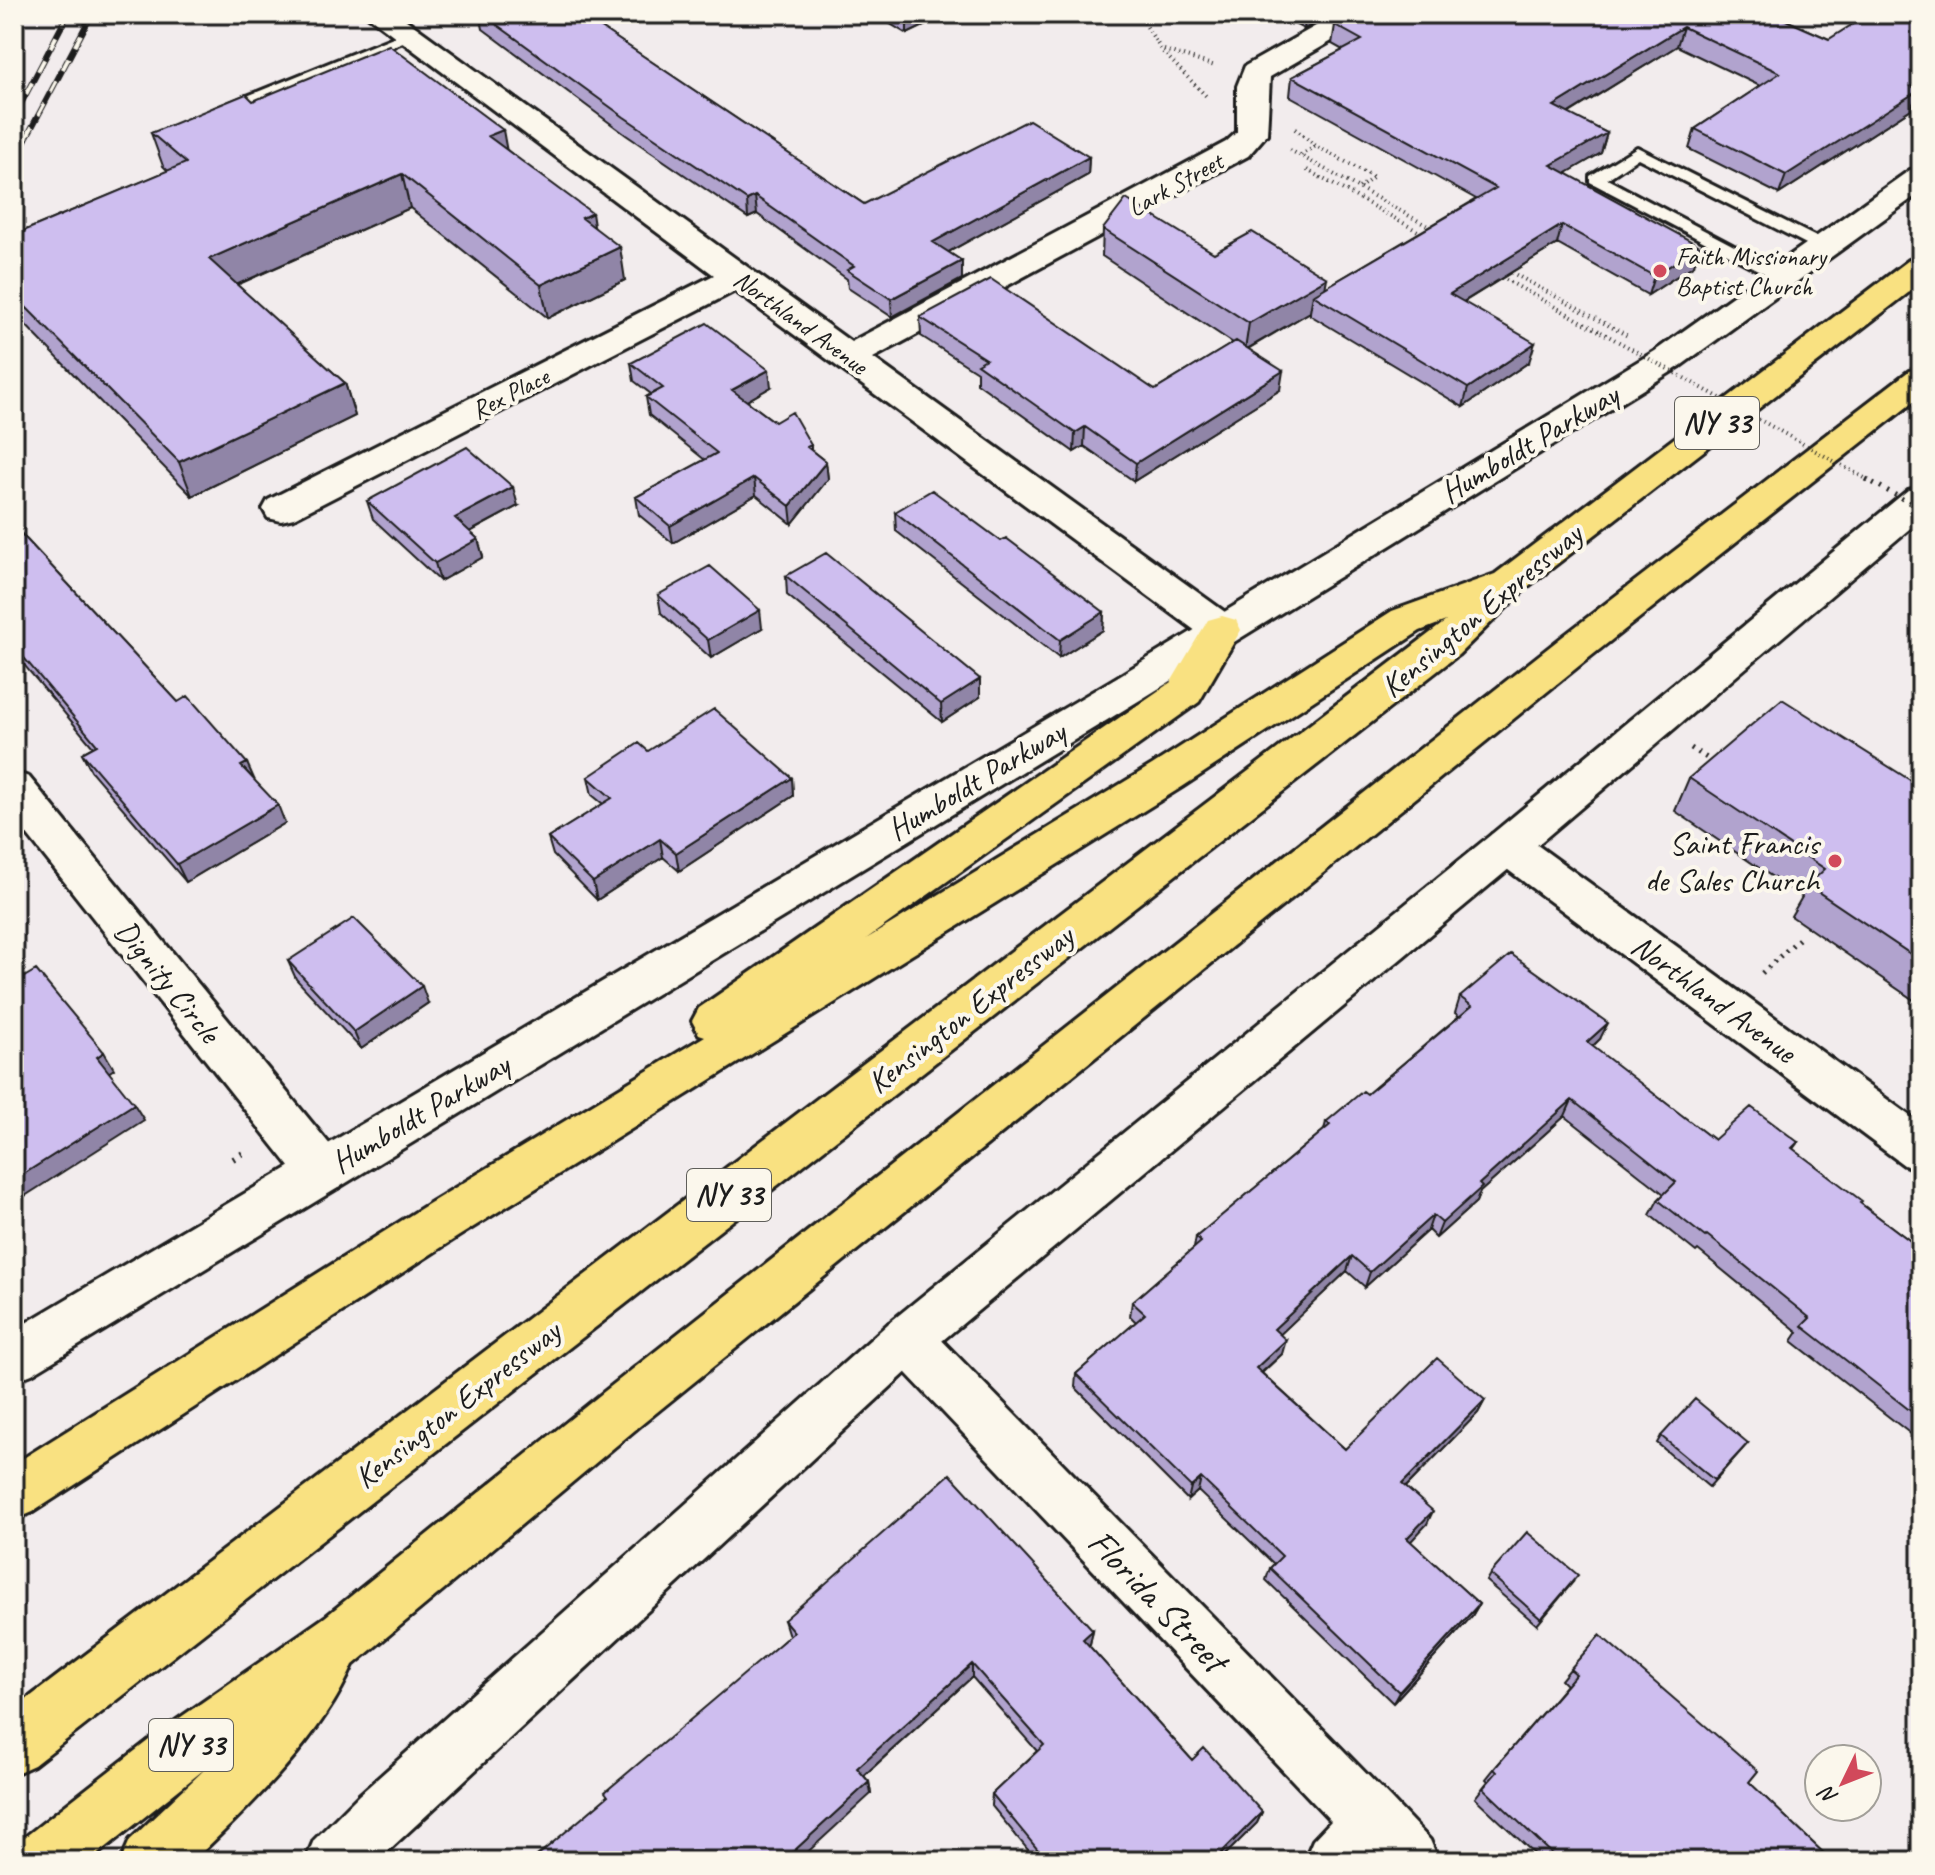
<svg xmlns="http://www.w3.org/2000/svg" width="1935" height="1875" viewBox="0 0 1935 1875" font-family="Caveat,sans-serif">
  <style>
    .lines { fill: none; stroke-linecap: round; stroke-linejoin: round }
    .service-casing { stroke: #1c1c1c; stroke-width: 6 }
    .minor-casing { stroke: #1c1c1c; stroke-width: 6 }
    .tertiary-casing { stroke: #1c1c1c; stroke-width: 6 }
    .motorway-casing { stroke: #1c1c1c; stroke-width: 6 }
    .path-far2 { stroke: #1c1c1c; stroke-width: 4; stroke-dasharray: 1 4; stroke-linecap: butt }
    .path-far1 { stroke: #1c1c1c; stroke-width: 5; stroke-dasharray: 2 6; stroke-linecap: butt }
    .path { stroke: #1c1c1c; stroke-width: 6; stroke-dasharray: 2 7; stroke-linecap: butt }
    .service { fill: #fbf7ec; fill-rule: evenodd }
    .minor { fill: #fbf7ec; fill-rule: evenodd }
    .tertiary { fill: #fbf7ec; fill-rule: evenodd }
    .motorway { fill: #f9e181; fill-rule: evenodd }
    .rail-casing { stroke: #1c1c1c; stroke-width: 6 }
    .rail { stroke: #fbf7ec; stroke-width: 4; stroke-dasharray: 13; stroke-linecap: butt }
    .path-bridge-far1 { stroke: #1c1c1c; stroke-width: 4; stroke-dasharray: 1 4; stroke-linecap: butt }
    .path-bridge { stroke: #1c1c1c; stroke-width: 5; stroke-dasharray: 2 6; stroke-linecap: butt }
    .wall { fill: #b1a3ce; stroke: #1c1c1c; stroke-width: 2 }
    .shaded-wall { fill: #9085a7; stroke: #1c1c1c; stroke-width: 2 }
    .building { fill: #cebeef; stroke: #1c1c1c; stroke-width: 2 }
    .poi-dot { fill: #d1495b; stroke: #fbf7ec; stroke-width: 3 }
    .labels { text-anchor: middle; stroke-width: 8; stroke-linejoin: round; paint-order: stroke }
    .far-street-label { font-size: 26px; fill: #1c1c1c; stroke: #fbf7ec }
    .far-poi-label { font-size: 26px; fill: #1c1c1c; stroke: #fbf7ec; text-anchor: start }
    .shield { fill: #fbf7ec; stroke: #5f5e5a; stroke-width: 2 }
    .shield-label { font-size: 30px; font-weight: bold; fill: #1c1c1c }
    .street-label { font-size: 32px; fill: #1c1c1c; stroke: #fbf7ec }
    .poi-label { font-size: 32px; fill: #1c1c1c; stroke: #fbf7ec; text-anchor: end }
    .near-street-label { font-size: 38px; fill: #1c1c1c; stroke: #fbf7ec }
  </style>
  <rect width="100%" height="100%" fill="#f2eced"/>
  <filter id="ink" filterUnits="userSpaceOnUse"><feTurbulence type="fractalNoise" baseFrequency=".0125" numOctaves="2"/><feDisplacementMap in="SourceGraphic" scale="16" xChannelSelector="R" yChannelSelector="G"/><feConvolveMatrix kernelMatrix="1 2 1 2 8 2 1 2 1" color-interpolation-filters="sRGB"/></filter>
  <g filter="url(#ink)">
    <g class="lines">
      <g class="service-casing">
        <path id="service" d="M408,31L413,32V38L223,114L215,109Z
          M1637,147L1830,244L1832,247L1830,250H1818L1638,158L1607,179L1791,276L1789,280H1777L1590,182V176Z"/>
      </g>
      <g class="minor-casing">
        <path id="minor" d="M365,14H398L851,342L1226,142L1237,132V86L1245,66L1337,14H1372L1368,20L1270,77L1267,134L1248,156L873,358L1236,620L1241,630L1236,640L1222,644L1208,640L735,291L294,518L281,521L268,518L263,509L268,500L714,275Z
          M14,772L29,777L340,1157L347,1172L340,1187L323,1193L306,1187L14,818Z
          M1507,830L1522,834L1921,1124V1171L1904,1165L1492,858L1486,846L1492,834Z
          M907,1316L925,1323L1392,1800L1430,1840L1439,1861H1304L1313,1840L1331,1821L889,1355L882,1339L889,1323Z"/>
      </g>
      <g class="tertiary-casing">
        <path id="tertiary" d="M1921,168V192L1679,367L1145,697L32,1374L14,1381V1330L1117,677L1655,351L1910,170Z
          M1921,487V519L1522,858L925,1355L377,1861H305L314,1840L359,1795L889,1323L1492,834L1908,490Z"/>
      </g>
      <g class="motorway-casing">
        <path id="motorway" d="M1921,257V283L1526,588L1458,655L34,1765L14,1774V1709L1446,621L1420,631L1182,787L459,1236L33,1512L14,1520V1464L425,1206L705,1036L699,1034L692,1021L699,1008L1171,682L1208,620L1222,616L1236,620L1241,630L1199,702L866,939L1152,765L1392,611L1495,574L1909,260Z
          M1921,368V396L1590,657L641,1425L353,1665C322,1738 250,1806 193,1861H121L130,1840L206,1768L89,1861H14L21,1840L158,1733L325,1617L605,1391L1562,637L1909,371Z"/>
      </g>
      <path class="path-far2" d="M1139,14L1162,51L1207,97
        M1164,50L1215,66
        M1295,129L1316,146L1374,177L1359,188
        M1290,150L1435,230
        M1301,155L1316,146
        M1307,170L1425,235
        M1507,270L1628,336
        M1497,275L1601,332"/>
      <path class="path-far1" d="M1691,748L1713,762
        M1762,973L1802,936"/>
      <path class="path" d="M233,1159L245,1152"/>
      <use href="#service" class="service"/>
      <use href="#minor" class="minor"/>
      <use href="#tertiary" class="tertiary"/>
      <use href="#motorway" class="motorway"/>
      <g class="rail-casing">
        <path id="rail" d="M14,117L68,14
          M14,161L92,14"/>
      </g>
      <use href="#rail" class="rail"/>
      <path class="path-bridge-far1" d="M1601,332L1870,481"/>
      <path class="path-bridge" d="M1866,479L1921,509"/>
    </g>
    <path class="wall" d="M480,14H589L604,30L864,204L1089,157L1088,175L948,252L962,261V279L892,317L848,288L847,279L757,214L748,218L626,135L483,29Z
      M874,14H949L907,34Z
      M1275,14H1331L1304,29Z
      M1772,14L1829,39L1900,18L1921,14V94L1916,97L1911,109L1779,194L1689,149L1695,129L1760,86L1677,46L1568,114L1607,133L1601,153L1566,173L1694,265L1648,295L1557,244L1464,302L1529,362L1463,407L1310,315V312L1248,349L1280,390L1134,481L1084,446L1074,452L977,383V372L921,336L920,317L1155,390L1233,343L1102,256L1103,229L1214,253L1325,288L1476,199L1290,96L1292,77L1343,50L1332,44L1335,25Z
      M253,101L507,150L594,227L625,280L548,318L410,208L237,285L345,383L355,416L192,496L14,313V235L168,171L163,166L151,133Z
      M631,363L771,387L747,401L775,422L811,445V450L826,462L828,479L792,524L756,495L673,543L639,515L636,497L705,460L649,415L646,397L651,394L634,381Z
      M367,501L518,506L470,532L478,539L483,557L440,581L373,519Z
      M895,512L1104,612L1103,630L1059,658L896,531Z
      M14,526L178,702L254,781L285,823L186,882L91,771L82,753L93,747L14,653Z
      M786,576L980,697L942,722L787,595Z
      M658,595L762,628L711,658L661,613Z
      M648,751L792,778L793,796L679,871L663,857L597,900L553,855L548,838L603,804L592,795L588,777Z
      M1689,778L1921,787V1005L1791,916L1802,897L1675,811Z
      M288,961L428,1003L361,1049L296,979Z
      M1460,997L1600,1039L1592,1047L1714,1140L1798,1142L1793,1149L1860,1203L1921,1249V1442L1792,1341L1798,1332L1698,1250L1696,1252L1650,1215L1658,1200L1664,1194L1565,1116L1480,1192L1476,1202L1436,1238L1428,1230L1365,1287L1347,1271L1280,1334L1282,1354L1262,1373L1345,1449L1485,1400L1478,1413L1406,1487L1427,1524L1410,1541L1479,1604L1472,1616L1393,1703L1266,1580L1270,1568L1274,1564L1198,1491L1188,1500L1075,1387L1076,1374L1136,1322L1130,1316L1132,1302L1194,1248L1196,1237L1324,1130L1326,1122L1367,1094L1459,1016L1455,1013Z
      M1661,1436L1748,1443L1709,1487L1657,1443Z
      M1490,1574L1573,1582L1537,1625L1486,1581Z
      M784,1620L1093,1630L1090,1644L1089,1646L1192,1760L1262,1812L1257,1823L1219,1861H1037L991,1805L992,1794L1037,1751L972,1677L864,1776L869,1782L871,1794L607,1796L789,1636Z
      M1570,1669L1749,1782L1832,1861H1542L1475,1798L1488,1781L1486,1779L1494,1769L1566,1685L1561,1680Z"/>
    <path class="shaded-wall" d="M914,14H949L907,34V17Z
      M1306,14H1331L1304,29Z
      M1683,27L1677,46L1549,125L1554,106Z
      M1921,80V94L1916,97L1911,109L1779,194L1786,175Z
      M503,130L509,163L488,136Z
      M1607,133L1601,153L1546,185L1551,165Z
      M1089,157L1088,175L934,260L933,242Z
      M402,174L410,208L220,292L209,259Z
      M755,196L757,214L748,218L747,200Z
      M592,213L597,246L582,218Z
      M1562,225L1557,244L1445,313L1450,294Z
      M1700,246L1694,265L1648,295L1654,276Z
      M620,247L625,280L548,318L541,285Z
      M962,261V279L892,317L891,299Z
      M1327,278L1323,301L1313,295L1310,312L1245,350L1249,323Z
      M1535,343L1529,362L1463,407L1468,388Z
      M769,370L771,387L734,408L732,390Z
      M1283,371L1280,390L1134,481L1136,463Z
      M345,383L355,416L192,496L179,462Z
      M1085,427L1084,446L1074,452L1075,433Z
      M826,462L828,479L792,524L790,506Z
      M754,478L756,495L673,543L670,526Z
      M513,487L518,506L460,537L455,518Z
      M14,490L20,502L14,505Z
      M478,539L483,557L440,581L435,563Z
      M760,610L762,628L711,658L708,640Z
      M1104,612L1103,630L1059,658L1060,640Z
      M980,679V697L942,722L941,704Z
      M247,763L255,781L241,766Z
      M792,778L793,796L679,871L676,853Z
      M278,805L285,823L186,882L177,864Z
      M660,839L663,857L597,900L593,882Z
      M422,986L428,1003L361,1049L354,1032Z
      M1608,1023L1600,1039L1580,1058L1587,1042Z
      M104,1052L114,1069L108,1073L97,1057Z
      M1572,1100L1565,1116L1480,1192L1476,1202L1436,1238L1442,1223L1479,1184Z
      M134,1104L144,1120L14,1203V1180Z
      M1433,1215L1428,1230L1365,1287L1370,1272Z
      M1352,1256L1347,1271L1271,1343L1274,1329Z
      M1286,1340L1282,1354L1252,1381L1256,1368Z
      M1485,1400L1478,1413L1396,1497L1402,1484Z
      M1201,1478L1198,1491L1188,1500L1191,1487Z
      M1433,1511L1427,1524L1402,1551L1407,1538Z
      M1479,1604L1472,1616L1393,1703L1399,1692Z
      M1093,1630L1090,1644L1081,1653L1083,1639Z
      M972,1664V1677L859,1780L857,1768Z
      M869,1782L871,1794L798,1861H783Z
      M1262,1812L1257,1823L1219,1861H1213Z"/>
    <path class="building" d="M482,14H589L602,23L597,25L864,204L1029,120L1089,157L933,242L962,261L891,299L847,270L854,266L755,196L747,200L624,117Z
      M901,14H914L907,17Z
      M1355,14H1772L1829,39L1869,14H1891L1900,18L1905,14H1921V80L1911,86L1919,90L1786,175L1695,129L1780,73L1683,27L1554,106L1607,133L1551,165L1700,246L1654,276L1562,225L1450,294L1535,343L1468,388L1313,295L1496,188L1292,77L1362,40L1335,25Z
      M389,45L503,130L488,136L592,213L582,218L620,247L541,285L402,174L209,259L345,383L179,462L14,295V235L186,163L151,133L246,94L253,101Z
      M1126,199L1214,253L1252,232L1327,278L1249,323L1103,229Z
      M991,279L1155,390L1236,341L1283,371L1136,463L1085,427L1075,433L977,364L986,359L920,317Z
      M707,323L769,370L732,390L775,422L792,412L811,445L807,447L826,462L790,506L754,478L670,526L636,497L717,453L646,397L663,388L631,363Z
      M467,447L513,487L455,518L478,539L435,563L367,501Z
      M932,490L1001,541L1006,538L1104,612L1060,640L895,512Z
      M14,526L178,702L188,696L247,763L241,766L278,805L177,864L82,753L97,745L14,646Z
      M826,553L980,679L941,704L786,576Z
      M710,566L760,610L708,640L658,595Z
      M1782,699L1921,787V961L1808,885L1825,869L1689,778Z
      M714,709L792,778L676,853L660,839L593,882L548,838L612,798L588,777L639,743L648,751Z
      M354,918L422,986L354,1032L288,961Z
      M1511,954L1608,1023L1587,1042L1714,1140L1751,1107L1798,1142L1792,1148L1862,1201L1860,1203L1921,1249V1419L1802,1326L1810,1318L1707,1235L1705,1237L1658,1200L1676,1182L1572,1100L1479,1184L1482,1187L1442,1223L1433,1215L1370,1272L1352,1256L1274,1329L1286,1340L1256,1368L1345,1449L1437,1358L1485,1400L1402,1484L1433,1511L1407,1538L1479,1604L1399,1692L1270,1568L1282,1556L1201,1478L1191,1487L1076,1374L1145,1314L1132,1302L1201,1242L1196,1237L1330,1125L1326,1122L1363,1091L1367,1094L1472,1006L1460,997Z
      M36,970L104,1052L97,1057L134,1104L14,1180V983Z
      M1695,1399L1748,1443L1714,1480L1661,1436Z
      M950,1474L1093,1630L1083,1639L1192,1760L1204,1748L1262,1812L1213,1861H1047L992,1794L1044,1745L972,1664L857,1768L869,1782L783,1861H531L608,1796L605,1792L794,1632L784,1620Z
      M1527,1532L1578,1575L1541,1619L1490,1574Z
      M1600,1635L1758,1771L1749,1782L1832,1861H1560L1483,1788L1497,1772L1494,1769L1576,1674L1570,1669Z"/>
  </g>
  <g class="poi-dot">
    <circle cx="1660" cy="271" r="8"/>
    <circle cx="1835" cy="861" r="8"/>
  </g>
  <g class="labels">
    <g class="far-street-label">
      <text transform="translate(1175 184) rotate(-29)" y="9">Lark Street</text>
      <text transform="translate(801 322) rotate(36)" y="9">Northland Avenue</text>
      <text transform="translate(510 393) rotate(-27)" y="9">Rex Place</text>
    </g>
    <g class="far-poi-label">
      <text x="1676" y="265">Faith Missionary<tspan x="1676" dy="30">Baptist Church</tspan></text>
    </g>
    <g class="shield">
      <rect x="1675" y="397" width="84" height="52" rx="6"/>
      <rect x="687" y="1169" width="84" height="52" rx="6"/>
      <rect x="149" y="1719" width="84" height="52" rx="6"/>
    </g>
    <g class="shield-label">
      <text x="1717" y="433">NY 33</text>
      <text x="729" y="1205">NY 33</text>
      <text x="191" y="1755">NY 33</text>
    </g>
    <g class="street-label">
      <text transform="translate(1529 443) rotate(-31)" y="11">Humboldt Parkway</text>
      <text transform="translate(1481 610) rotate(-40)" y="11">Kensington Expressway</text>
      <text transform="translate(976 780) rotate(-31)" y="11">Humboldt Parkway</text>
      <text transform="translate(168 981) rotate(51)" y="11">Dignity Circle</text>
      <text transform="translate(1714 998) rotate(36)" y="11">Northland Avenue</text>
      <text transform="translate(970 1009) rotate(-38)" y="11">Kensington Expressway</text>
      <text transform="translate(420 1113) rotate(-31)" y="11">Humboldt Parkway</text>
      <text transform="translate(457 1404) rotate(-38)" y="11">Kensington Expressway</text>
    </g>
    <g class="poi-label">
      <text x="1819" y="854">Saint Francis<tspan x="1819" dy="37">de Sales Church</tspan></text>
    </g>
    <g class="near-street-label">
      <text transform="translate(1158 1600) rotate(46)" y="13">Florida Street</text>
    </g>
  </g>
  <rect width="1935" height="1875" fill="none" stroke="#fbf7ec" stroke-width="48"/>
  <rect x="24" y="24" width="1887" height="1827" fill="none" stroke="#1c1c1c" stroke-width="3" filter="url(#ink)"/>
  <g transform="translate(1843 1783) rotate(227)"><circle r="38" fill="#fbf7ec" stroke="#a29f99" stroke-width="2"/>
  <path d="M0-6L14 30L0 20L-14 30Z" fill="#d1495b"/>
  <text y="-12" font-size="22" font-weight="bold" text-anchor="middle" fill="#1c1c1c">N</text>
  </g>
</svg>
